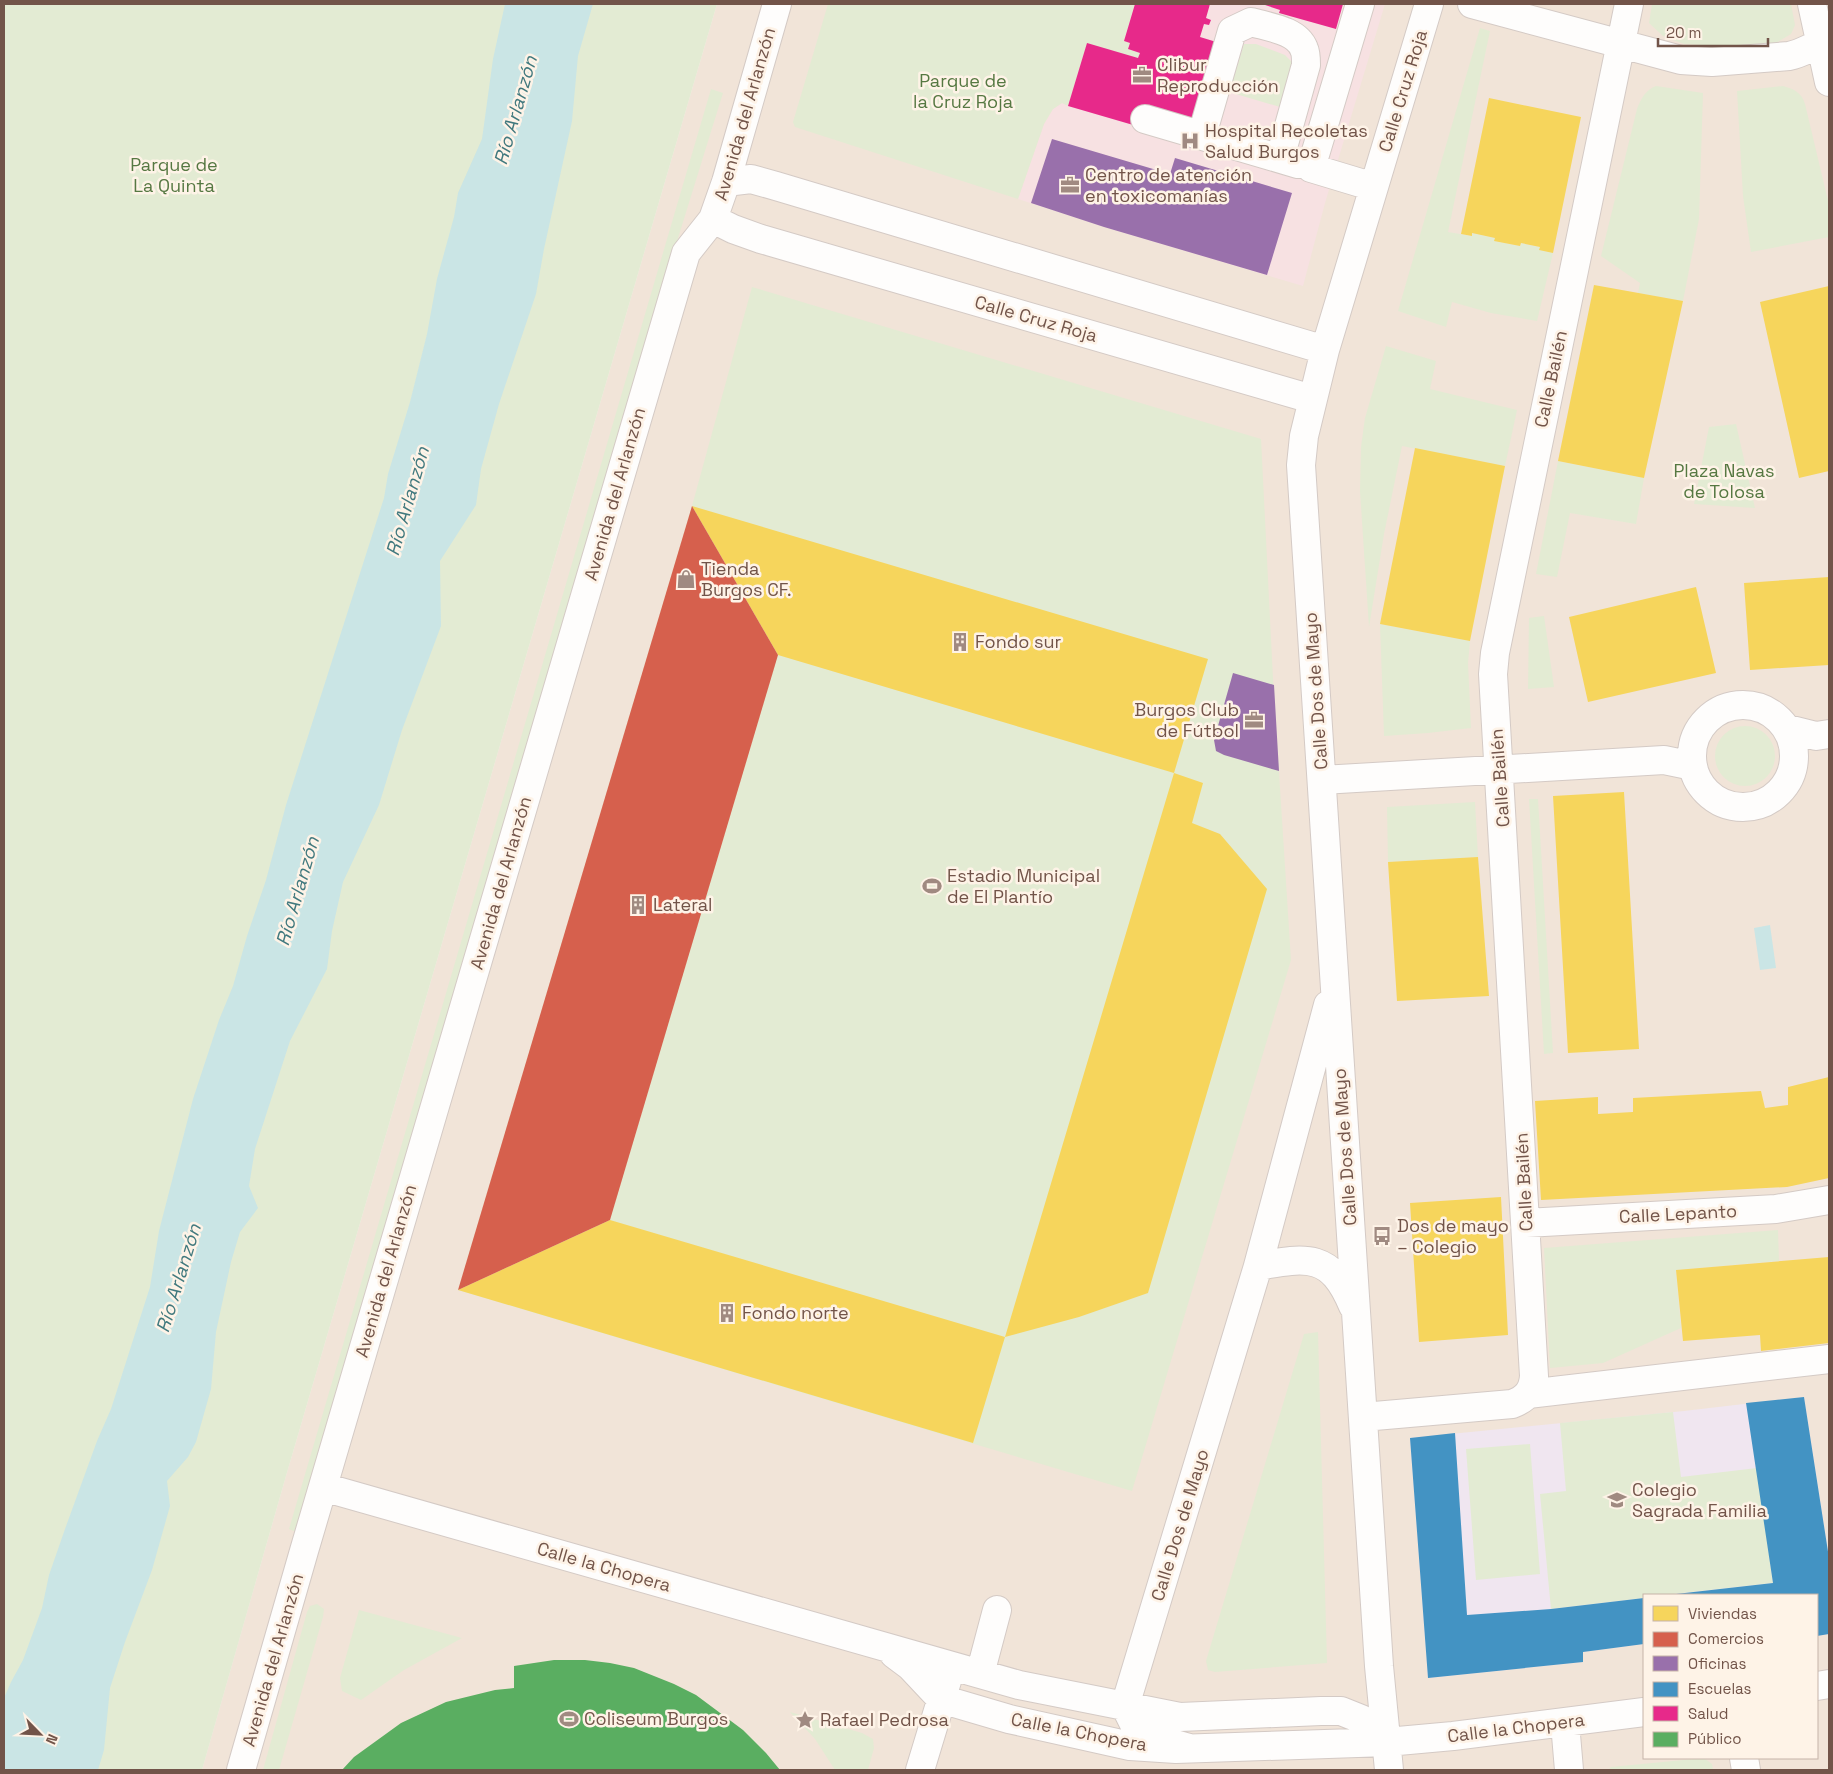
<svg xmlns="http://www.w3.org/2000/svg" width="1833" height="1774" viewBox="0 0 1833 1774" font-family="'Space Grotesk',sans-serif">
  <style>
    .residential { fill: #f1e4d8; fill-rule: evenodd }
    .education { fill: #f0e6f0 }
    .medical { fill: #f7e1e2 }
    .green { fill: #e3ebd3 }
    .water { fill: #cae5e5 }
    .homes { fill: #f6d55c }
    .shops { fill: #d6604d }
    .offices { fill: #9970ab }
    .schools { fill: #4393c3 }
    .health { fill: #e7298a }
    .public { fill: #5aae61 }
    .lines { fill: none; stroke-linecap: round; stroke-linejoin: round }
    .minor-casing { stroke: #d4cac5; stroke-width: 30 }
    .minor { stroke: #fefdfc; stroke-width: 28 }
    .labels { text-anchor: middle; stroke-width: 5; stroke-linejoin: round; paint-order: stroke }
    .poi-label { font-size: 18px; fill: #725449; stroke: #fef3e7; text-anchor: start }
    .park-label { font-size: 18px; fill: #567842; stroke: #fef3e7 }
    .street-label { font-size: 18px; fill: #725449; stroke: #fef3e7 }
    .water-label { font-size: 19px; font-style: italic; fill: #41797e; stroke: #fef3e7 }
  </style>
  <rect width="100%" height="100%" fill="#f5efe8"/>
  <path class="residential" d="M717,4H1829V1770H202L286,1476ZM1644,1595H1817V1758H1644Z"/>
  <path class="education" d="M1804,1397L1829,1558V1634L1817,1636V1595H1644V1644L1583,1652V1662L1428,1678L1410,1438L1684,1411Z"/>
  <path class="medical" d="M1135,4H1385L1325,203L1303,286L1104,227L1018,199L1044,124L1053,109L1062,103L1068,105L1087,43L1137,58L1128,49L1124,41Z"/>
  <path class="green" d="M4,4H717L286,1476L202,1770H4Z
    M828,4H1135L1124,40L1130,43L1128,49L1140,53L1138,58L1087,44L1068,106L1062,103L1053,109L1044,124L1018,199L795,127L793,122Z
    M1652,4H1791L1795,25L1791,34L1776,43L1720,46L1684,44L1663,36L1649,23Z
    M1480,28L1490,31L1448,232L1472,236V233L1495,238V241L1520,246L1521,243L1540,247V250L1553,253L1537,321L1491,313L1452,302L1446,327L1398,311Z
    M1244,44H1256L1285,55L1294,64L1280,107L1229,92Z
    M1656,86L1703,93L1699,219L1683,301L1638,293L1640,283L1601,256L1637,109C1641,99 1645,90 1656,86Z
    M1783,86C1794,89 1802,93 1805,104L1829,205V237L1751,252L1743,196L1737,91Z
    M711,89L723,93L674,251L298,1533L289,1529Z
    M752,287L1261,439L1273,679L1291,960L1132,1491L458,1290L692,506Z
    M1386,346L1436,361L1430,389L1517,410L1505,466L1402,446L1384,534L1369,627L1360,491L1361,447L1365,418Z
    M1736,424L1755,508L1694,504L1709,427Z
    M1558,461L1644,478L1636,524L1570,513L1557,577L1536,574Z
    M1544,616L1554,687L1528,689L1529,618Z
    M1380,624L1470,641L1468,663L1471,728L1428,733L1384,736Z
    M1715 756a30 30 0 1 1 60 0a30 30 0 1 1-60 0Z
    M1529,799H1538L1553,1053L1544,1054Z
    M1475,802L1478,857L1388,862L1387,807Z
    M1778,1230L1779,1261L1676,1270L1681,1328L1603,1363L1550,1368L1544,1248Z
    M1318,1332L1327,1663L1215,1672L1208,1670L1206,1661L1304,1334Z
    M1673,1412L1681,1477L1757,1468L1773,1583L1665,1595H1644V1598L1551,1609L1540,1494L1566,1491L1560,1423Z
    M1530,1444L1540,1574L1476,1580L1466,1449Z
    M317,1604L324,1609L323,1617L279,1770H263L307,1612L310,1606Z
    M359,1610L462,1638L404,1670L361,1700L342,1691L340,1678Z
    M790,1712L862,1733L873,1739L874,1748L868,1770H835L815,1739Z
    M1704,1758L1712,1764L1713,1770H1608L1611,1767Z"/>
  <path class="water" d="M505,4H593L578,56L572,121L544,249L536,294L499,404L481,469L476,505L440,561L441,626L402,730L379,805L343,882L332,931L327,969L290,1041L255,1149L249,1186L258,1208L240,1232L231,1262L216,1332L211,1389L196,1442L188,1457L167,1481L170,1506L152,1570L125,1642L110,1688L104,1750L98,1770H4V1698L11,1682L23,1660L42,1608L49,1575L65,1529L97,1441L111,1409L150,1287L159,1231L193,1099L219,1020L233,986L247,936L266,880L286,805L384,498L388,474L410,402L427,334L437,279L454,217L458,193L482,139L493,59Z
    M1770,925L1776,968L1760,970L1754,928Z"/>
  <path class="homes" d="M1489,98L1581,117L1553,253L1539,250L1540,247L1521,243L1520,246L1494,241L1495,238L1472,233V236L1461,234Z
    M1594,285L1683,301L1644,478L1558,461Z
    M1829,286V471L1799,478L1760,302Z
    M1415,448L1505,466L1470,641L1380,624Z
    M692,506L1208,659L1174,773L778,655Z
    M1829,577V665L1750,670L1744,583Z
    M1696,587L1716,673L1588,702L1569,617Z
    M1174,773L1203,783L1192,823L1220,834L1267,889L1148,1293L1079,1317L1005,1337Z
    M1624,792L1639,1049L1568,1053L1553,796Z
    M1478,857L1489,996L1397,1001L1388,862Z
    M1829,1077V1178L1787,1187L1541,1200L1535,1101L1598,1097V1114L1633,1112V1098L1761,1091L1765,1108L1788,1105V1087Z
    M1501,1197L1508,1335L1419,1342L1410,1203Z
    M610,1220L1005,1337L973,1443L458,1290Z
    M1829,1257V1343L1761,1351L1760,1335L1683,1341L1676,1270Z"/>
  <path class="shops" d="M692,506L778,655L610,1220L458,1290Z"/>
  <path class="offices" d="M1052,139L1170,174L1175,158L1292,193L1267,275L1104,227L1031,203Z
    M1233,673L1274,685L1279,771L1224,755L1216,751L1214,740Z"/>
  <path class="schools" d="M1804,1397L1829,1558V1634L1817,1636V1595L1676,1594L1773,1583L1746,1403Z
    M1455,1433L1467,1615L1551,1609L1644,1598V1644L1583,1652V1662L1428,1678L1410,1438Z"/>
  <path class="health" d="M1135,4H1210L1206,18L1211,20L1209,25L1204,24L1200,37L1223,44L1199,124L1140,127L1068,106L1087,43L1138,58L1140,53L1128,49L1130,43L1124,41Z
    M1262,4H1343L1336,29L1279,13L1280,10Z"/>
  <path class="public" d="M554,1660H585L610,1663L634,1668L674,1684L696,1695L743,1730L766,1753L780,1770H342L354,1757L401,1723L446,1702L495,1690L514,1688V1666Z"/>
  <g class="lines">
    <g class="minor-casing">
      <path id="minor" d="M1360,4L1311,168L1374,187
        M1472,4L1681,60L1712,62L1789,56C1804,53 1815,44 1829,41
        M1812,4L1829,82
        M1145,119L1298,164
        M1202,135L1232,31L1251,22C1268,27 1297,30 1304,49C1306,53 1306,60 1306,65L1280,158
        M726,182L751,179L776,186L1325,350
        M713,219L733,229L761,239L1312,399
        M1692 756a51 51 0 1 1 102 0a51 51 0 1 1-102 0Z
        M1788,729L1816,736L1829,734
        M1322,780L1664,760L1693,766
        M1526,1223L1776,1209L1829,1200
        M1258,1266C1308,1257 1331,1253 1353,1306
        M1528,1394L1829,1359
        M1363,1417L1512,1404C1526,1399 1533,1391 1534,1376L1493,674L1495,653L1629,4
        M323,1487L1019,1685L1180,1717L1321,1711H1341L1361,1719L1387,1742
        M894,1654L910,1666L941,1699L1009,1719L1130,1746L1176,1749L1387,1742L1453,1736L1644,1712
        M980,1674L997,1610
        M1817,1686L1829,1684
        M1565,1723L1569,1770
        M1189,1748L1157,1739L1135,1726L1125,1706L1258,1266L1328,1005
        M1744,1758L1746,1770
        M241,1770L304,1551L686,253L713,219L726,182L777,4
        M920,1770L947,1681
        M1389,1770L1379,1666L1301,465L1304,436L1325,350L1429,4"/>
    </g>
    <use href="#minor" class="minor"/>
  </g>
  <defs>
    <g id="office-bare" transform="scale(1.5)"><path d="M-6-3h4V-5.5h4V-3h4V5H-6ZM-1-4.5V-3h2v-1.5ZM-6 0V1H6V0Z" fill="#a08a81" stroke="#fef3e7" stroke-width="2.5" paint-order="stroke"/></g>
    <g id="hospital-bare" transform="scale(1.5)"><path d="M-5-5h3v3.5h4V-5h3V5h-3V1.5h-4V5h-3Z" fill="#a08a81" stroke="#fef3e7" stroke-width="2.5" paint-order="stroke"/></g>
    <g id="shop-bare" transform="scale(1.5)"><path d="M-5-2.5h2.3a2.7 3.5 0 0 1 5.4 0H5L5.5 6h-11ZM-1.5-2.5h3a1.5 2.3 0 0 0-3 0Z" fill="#a08a81" stroke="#fef3e7" stroke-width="2.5" paint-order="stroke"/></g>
    <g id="building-bare" transform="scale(1.5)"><path d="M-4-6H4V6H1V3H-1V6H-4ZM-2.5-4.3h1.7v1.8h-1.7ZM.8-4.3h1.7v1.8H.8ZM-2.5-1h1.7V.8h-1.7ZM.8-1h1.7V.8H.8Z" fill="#a08a81" stroke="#fef3e7" stroke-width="2.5" paint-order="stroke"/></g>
    <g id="stadium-bare" transform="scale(1.5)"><path d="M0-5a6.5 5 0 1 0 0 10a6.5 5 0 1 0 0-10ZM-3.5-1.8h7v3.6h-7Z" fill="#a08a81" stroke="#fef3e7" stroke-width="2.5" paint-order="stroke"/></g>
    <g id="bus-bare" transform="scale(1.5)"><path d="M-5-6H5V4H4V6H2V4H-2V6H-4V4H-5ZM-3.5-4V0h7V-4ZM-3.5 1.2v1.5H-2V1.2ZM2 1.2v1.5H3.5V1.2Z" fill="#a08a81" stroke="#fef3e7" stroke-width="2.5" paint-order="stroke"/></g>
    <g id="school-bare" transform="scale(1.5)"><path d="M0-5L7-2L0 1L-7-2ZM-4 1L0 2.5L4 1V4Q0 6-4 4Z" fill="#a08a81" stroke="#fef3e7" stroke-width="2.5" paint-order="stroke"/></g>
    <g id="sight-bare" transform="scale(1.5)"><path d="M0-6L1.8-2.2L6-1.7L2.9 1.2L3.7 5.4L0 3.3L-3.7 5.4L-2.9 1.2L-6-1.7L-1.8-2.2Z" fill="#a08a81" stroke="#fef3e7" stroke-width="2.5" paint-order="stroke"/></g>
  </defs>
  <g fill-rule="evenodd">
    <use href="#office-bare" x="1142" y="75"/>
    <use href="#hospital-bare" x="1190" y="141"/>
    <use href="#office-bare" x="1070" y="185"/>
    <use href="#shop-bare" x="686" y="579"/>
    <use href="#building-bare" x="960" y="642"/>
    <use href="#office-bare" x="1254" y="720"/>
    <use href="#stadium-bare" x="932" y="886"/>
    <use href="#building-bare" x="638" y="905"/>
    <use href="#bus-bare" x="1382" y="1236"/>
    <use href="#building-bare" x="727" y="1313"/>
    <use href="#school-bare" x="1617" y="1500"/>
    <use href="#stadium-bare" x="569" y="1719"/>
    <use href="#sight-bare" x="805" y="1720"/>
  </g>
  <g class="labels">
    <g class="poi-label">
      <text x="1157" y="71">Clibur<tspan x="1157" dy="21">Reproducción</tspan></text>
      <text x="1205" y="137">Hospital Recoletas<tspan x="1205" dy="21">Salud Burgos</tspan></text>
      <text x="1085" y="181">Centro de atención<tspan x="1085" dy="21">en toxicomanías</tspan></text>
      <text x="701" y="575">Tienda<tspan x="701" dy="21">Burgos CF.</tspan></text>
      <text x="975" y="648">Fondo sur</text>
      <text x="1239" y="716" text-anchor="end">Burgos Club<tspan x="1239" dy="21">de Fútbol</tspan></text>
      <text x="947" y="882">Estadio Municipal<tspan x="947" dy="21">de El Plantío</tspan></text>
      <text x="653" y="911">Lateral</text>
      <text x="1397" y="1232">Dos de mayo<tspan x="1397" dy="21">– Colegio</tspan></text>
      <text x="742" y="1319">Fondo norte</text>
      <text x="1632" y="1496">Colegio<tspan x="1632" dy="21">Sagrada Familia</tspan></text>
      <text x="584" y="1725">Coliseum Burgos</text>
      <text x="820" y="1726">Rafael Pedrosa</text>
    </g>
    <g class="park-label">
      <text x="963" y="87">Parque de<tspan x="963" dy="21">la Cruz Roja</tspan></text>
      <text x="174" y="171">Parque de<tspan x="174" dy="21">La Quinta</tspan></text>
      <text x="1724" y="477">Plaza Navas<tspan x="1724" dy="21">de Tolosa</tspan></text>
    </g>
    <g class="street-label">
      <text transform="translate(1403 91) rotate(-73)" y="6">Calle Cruz Roja</text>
      <text transform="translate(745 114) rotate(-74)" y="6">Avenida del Arlanzón</text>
      <text transform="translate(1036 319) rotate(16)" y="6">Calle Cruz Roja</text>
      <text transform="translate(1551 379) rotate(-78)" y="6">Calle Bailén</text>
      <text transform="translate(615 494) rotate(-74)" y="6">Avenida del Arlanzón</text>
      <text transform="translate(1316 691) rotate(-94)" y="6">Calle Dos de Mayo</text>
      <text transform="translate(1500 778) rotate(-94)" y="6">Calle Bailén</text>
      <text transform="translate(501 883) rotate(-74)" y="6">Avenida del Arlanzón</text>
      <text transform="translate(1345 1147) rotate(-94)" y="6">Calle Dos de Mayo</text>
      <text transform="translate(1524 1182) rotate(-93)" y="6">Calle Bailén</text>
      <text transform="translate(1678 1214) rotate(-3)" y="6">Calle Lepanto</text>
      <text transform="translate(386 1271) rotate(-74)" y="6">Avenida del Arlanzón</text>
      <text transform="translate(1180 1525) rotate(-73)" y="6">Calle Dos de Mayo</text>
      <text transform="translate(604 1567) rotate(16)" y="6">Calle la Chopera</text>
      <text transform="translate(273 1660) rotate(-74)" y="6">Avenida del Arlanzón</text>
      <text transform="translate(1516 1728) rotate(-7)" y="6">Calle la Chopera</text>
      <text transform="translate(1079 1732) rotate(11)" y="6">Calle la Chopera</text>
    </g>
    <g class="water-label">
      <text transform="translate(515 110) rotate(-74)" y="7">Río Arlanzón</text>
      <text transform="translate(407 501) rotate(-74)" y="7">Río Arlanzón</text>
      <text transform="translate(297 891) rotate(-74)" y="7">Río Arlanzón</text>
      <text transform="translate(178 1278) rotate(-73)" y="7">Río Arlanzón</text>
    </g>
  </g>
  <rect width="1833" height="1774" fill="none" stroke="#725449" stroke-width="10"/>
  <rect x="1643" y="1594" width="175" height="165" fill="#fef3e7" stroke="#c6b3a8"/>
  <rect x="1653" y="1606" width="25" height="15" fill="#f6d55c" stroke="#c6b3a8"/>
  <text x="1688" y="1619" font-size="15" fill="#725449">Viviendas</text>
  <rect x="1653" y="1632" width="25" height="15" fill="#d6604d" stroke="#c6b3a8"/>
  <text x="1688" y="1644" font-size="15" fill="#725449">Comercios</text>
  <rect x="1653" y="1656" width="25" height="15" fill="#9970ab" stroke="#c6b3a8"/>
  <text x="1688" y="1669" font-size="15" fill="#725449">Oficinas</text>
  <rect x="1653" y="1682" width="25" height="15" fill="#4393c3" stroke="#c6b3a8"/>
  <text x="1688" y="1694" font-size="15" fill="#725449">Escuelas</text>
  <rect x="1653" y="1706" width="25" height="15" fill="#e7298a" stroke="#c6b3a8"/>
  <text x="1688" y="1719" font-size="15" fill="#725449">Salud</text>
  <rect x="1653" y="1732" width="25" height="15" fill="#5aae61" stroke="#c6b3a8"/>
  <text x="1688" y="1744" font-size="15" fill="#725449">Público</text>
  <g transform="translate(40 1734) rotate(114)" stroke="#fef3e7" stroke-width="4" paint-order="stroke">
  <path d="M0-4L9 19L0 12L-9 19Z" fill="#725449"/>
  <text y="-8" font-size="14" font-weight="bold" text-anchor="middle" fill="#725449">N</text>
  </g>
  <path d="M1658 38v8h110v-8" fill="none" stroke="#725449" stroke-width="2.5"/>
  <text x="1666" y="38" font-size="15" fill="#725449" stroke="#fef3e7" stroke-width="4" paint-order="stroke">20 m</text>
</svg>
